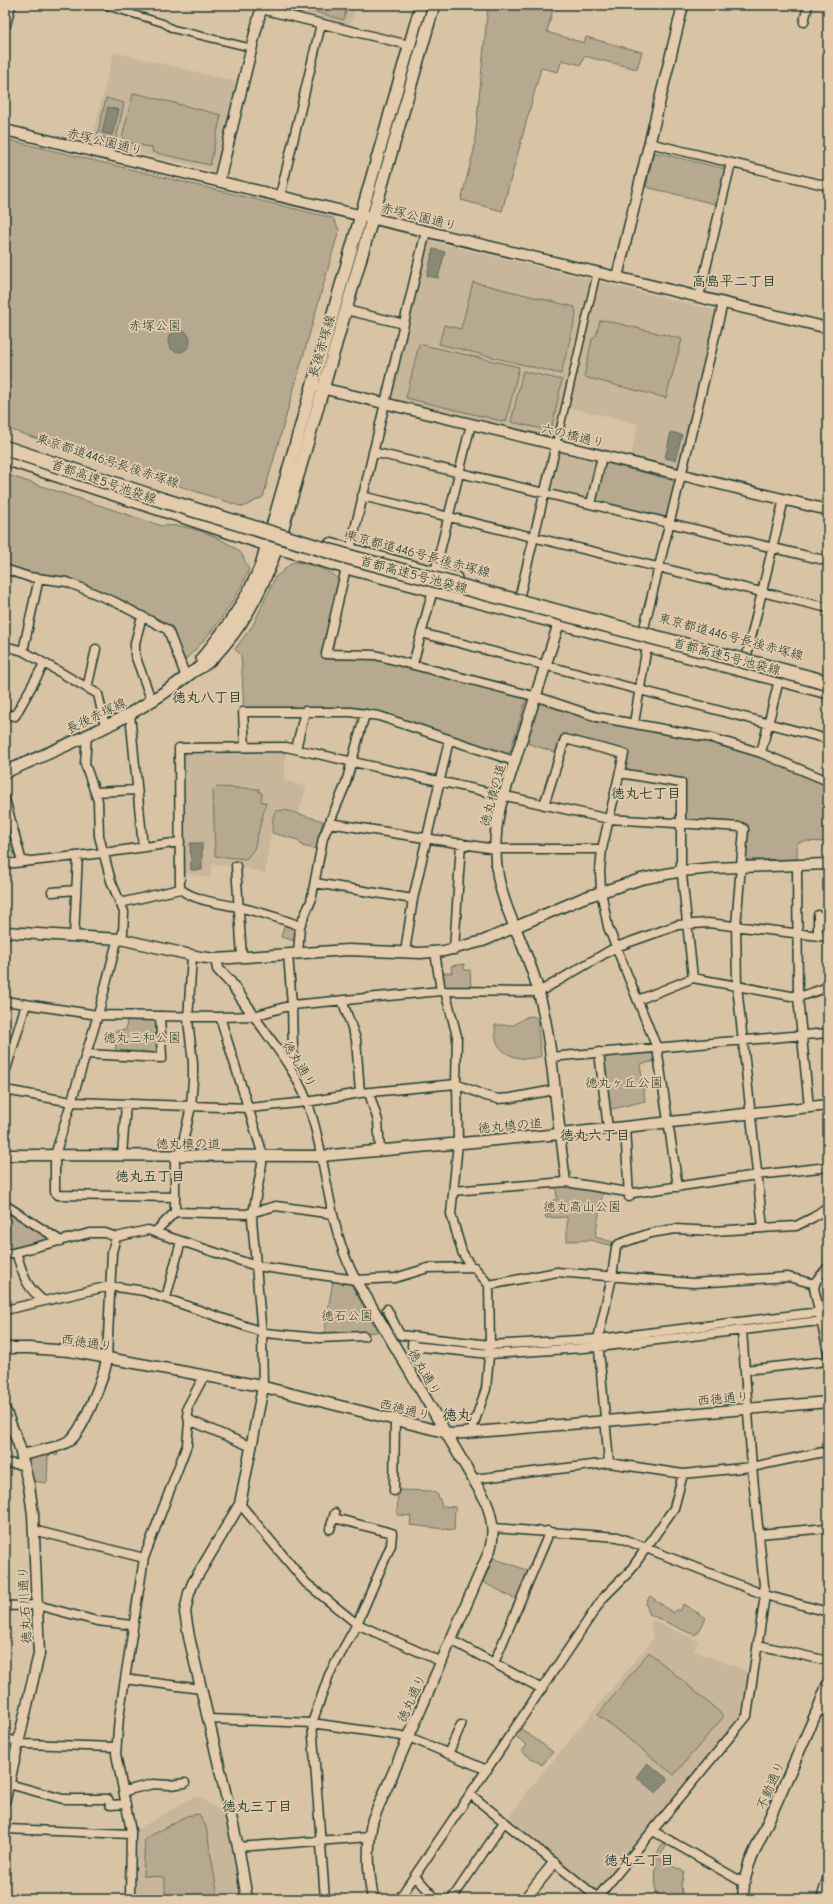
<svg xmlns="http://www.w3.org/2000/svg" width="833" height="1904" viewBox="0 0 833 1904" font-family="'Comic Neue','Klee One',sans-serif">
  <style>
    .built { fill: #c7b69a }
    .green { fill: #b6a990; stroke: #6a7362 }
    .water { fill: #8a8975; stroke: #5f6b5b }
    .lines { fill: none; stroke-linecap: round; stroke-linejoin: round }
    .pedestrian-casing { stroke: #1f3d34; stroke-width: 9 }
    .minor-casing { stroke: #1f3d34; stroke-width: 11 }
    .tertiary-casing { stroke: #1f3d34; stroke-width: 13 }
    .secondary-casing { stroke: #1f3d34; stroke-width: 14 }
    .pedestrian { stroke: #e4cbac; stroke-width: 6 }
    .minor { stroke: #e4cbac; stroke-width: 8 }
    .tertiary { stroke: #e4cbac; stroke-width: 10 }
    .secondary { stroke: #e4cbac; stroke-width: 11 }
    .motorway-bridge-casing { stroke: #1f3d34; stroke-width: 17; stroke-linecap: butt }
    .motorway-bridge { stroke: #e4cbac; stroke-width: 14 }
    .labels { text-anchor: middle; stroke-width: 3.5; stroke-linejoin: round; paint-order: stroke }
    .street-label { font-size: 13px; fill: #1f3d34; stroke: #e4cbac }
    .park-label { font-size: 13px; fill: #274239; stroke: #e4cbac }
    .neighbourhood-label { font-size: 14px; font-weight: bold; fill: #1f3d34; stroke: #e4cbac }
    .quarter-label { font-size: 15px; font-weight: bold; fill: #1f3d34; stroke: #e4cbac }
  </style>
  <rect width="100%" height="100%" fill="#d8c3a5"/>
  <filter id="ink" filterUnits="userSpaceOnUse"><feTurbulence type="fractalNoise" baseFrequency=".025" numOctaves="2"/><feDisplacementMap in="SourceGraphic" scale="8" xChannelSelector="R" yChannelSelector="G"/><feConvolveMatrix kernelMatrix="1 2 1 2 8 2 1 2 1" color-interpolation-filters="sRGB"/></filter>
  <g filter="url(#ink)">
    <path class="built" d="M271,5H356L350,27Z
      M114,52L237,82L216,171L91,142Z
      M429,241L590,279L592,282L555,435L552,437L391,399L390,396L427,242Z
      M601,282L714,310L716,312L679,466L676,467L631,456L638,424L568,407L598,284Z
      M560,452L597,461L598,464L590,498L587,500L551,492L549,488L557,453Z
      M186,750L286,751L284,780L306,787L299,813L286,810H274L265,873L236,866L212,864L210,878L183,873L182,755Z
      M653,1620L698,1641L694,1651L750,1672L744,1715L598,1892H594L510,1822L509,1817L526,1793L653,1639L650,1623Z
      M193,1797H199L225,1814L234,1856L241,1899H133L135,1834L137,1830Z"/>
    <path class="green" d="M291,5H347L344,20Z
      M488,5H554L547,32L584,43L586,37L642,52L637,69L584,56L581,65L562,60L558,72L541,68L502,211L461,200L474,150Z
      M416,38L420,39L374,199L369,197Z
      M135,93L221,115L210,165L152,152L153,148L123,141L122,138L133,94Z
      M106,98L124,103L116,140L97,136Z
      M5,139L333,218L339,230L263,497L243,507L5,428Z
      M654,152L726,169L718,202L715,204L646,187Z
      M473,282L575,307L576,315L561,374L439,344L444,325L461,329Z
      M604,320L682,339L666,398L584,377L592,339L596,336L600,321Z
      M419,344L519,367L506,422L406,398Z
      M523,371L562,380L551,431L511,422Z
      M606,463L673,480L675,483L667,517L663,519L596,502L594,499L602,465Z
      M5,474L162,526C187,523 219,536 239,551C243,554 246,565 249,570C233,606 211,635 183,662L173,635L146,616L143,612L114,598L68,580L48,575H30L5,565Z
      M293,562C309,563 332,570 340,582L323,652L329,659H373L384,661L524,697L526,700L510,752L505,754L338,709L244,708L241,655L235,649L253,625L276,576C284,572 286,566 293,562Z
      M553,701L578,713L738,747L828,782V842L803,841L797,843V859L748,860L745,857L748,824L688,821L684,817V780L627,771L624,767V758L564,735L562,736L557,753L527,743L536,702Z
      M216,787L259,789V792L262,793L261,801L266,803L254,849L246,859L215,856L213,790Z
      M285,810L323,821L316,849L302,846L298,840L272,833L273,817L275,811Z
      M5,812L17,856L15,859L5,860Z
      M285,924L295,928V941L281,937Z
      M464,964V970H470L471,988H447L443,985L442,973H452L451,966Z
      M532,1016L537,1018L541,1056C528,1061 508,1059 499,1046C495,1040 495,1032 495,1025H514L526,1017Z
      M127,1018L155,1019L158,1021L159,1052L156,1054L116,1053L115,1031L126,1030Z
      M652,1051L656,1054V1061L640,1064L645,1101L608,1110L602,1059L605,1055Z
      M569,1185L603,1191L595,1237L613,1242L612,1246L590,1240L567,1241V1217L546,1218L545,1215L554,1213L551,1201L557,1199L556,1186Z
      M5,1209L50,1236L49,1240L8,1251L5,1241Z
      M333,1280L350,1282L378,1332L324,1335Z
      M53,1452L58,1453L57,1456L53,1454L48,1456L47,1483L32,1481L27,1458Z
      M398,1490L432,1491L438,1495L442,1506L455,1507L454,1530L410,1525L411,1516L397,1515Z
      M493,1558L529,1571L517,1600L483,1582Z
      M650,1596L673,1613L677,1610H681L683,1604L706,1618L698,1633L694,1635L649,1614L646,1603Z
      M649,1652L724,1716L674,1775L598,1715Z
      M520,1728L553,1752L542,1765L522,1752L527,1745L514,1735Z
      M199,1814L206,1827L218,1897L205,1899H165V1877L143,1876L145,1839L186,1816Z
      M664,1841L668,1843L660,1856L661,1860L684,1872L681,1886L683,1899H655L656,1856Z"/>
    <path class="water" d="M108,107L119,110L112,135L102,133Z
      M433,249L445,252L438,278L427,276Z
      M168 341a11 11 0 1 1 22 0a11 11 0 1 1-22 0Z
      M671,432L682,435L675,460L665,458Z
      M190,843H202V870H191Z
      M647,1763L668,1779L656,1793L636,1777Z"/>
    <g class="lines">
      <g class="pedestrian-casing">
        <path id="pedestrian" d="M103,5L163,23L173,29L252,48
          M556,445L597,272"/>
      </g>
      <g class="minor-casing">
        <path id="minor" d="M261,9L409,45
          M804,22L808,5
          M649,143L828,186
          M280,196L321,24
          M699,297L731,163
          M346,310L404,324
          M373,452L828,561
          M362,496L828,608
          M591,504L602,456
          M350,550L426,231
          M346,568L326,654L375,655L541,698L597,717L712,738L761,753L828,781
          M5,569L29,577L67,582L115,602L168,630L186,677
          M435,572L471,424
          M520,595L556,445
          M142,616L135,643V655L152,702
          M644,628L723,303
          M421,633L828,739
          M5,646L23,651L98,694L105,726
          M23,651L39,578
          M747,655L784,499
          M413,664L433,590
          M87,688L96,649
          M5,714L15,716L44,664
          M130,714L143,847
          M634,723L647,646
          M87,735L85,764L98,801L99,836L111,881L124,912L123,933L116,945L98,1015L55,1155V1192L58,1195L175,1197
          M245,747L243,712H351L379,716L514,761
          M296,749L305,711
          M761,753L779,680
          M620,773L681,783V866L693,978
          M96,792L137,790
          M5,799L22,862
          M544,805L565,739L624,754L602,849L600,870L601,891L608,927L657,1048L678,1187
          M329,823L495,849H602
          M5,864L103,853L180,842
          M797,865L798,997L809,1107
          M236,866L242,957
          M315,883L413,899
          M180,889C196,901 219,903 238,907C260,912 280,918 300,926
          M52,892L76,890
          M120,903L180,889L179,748L286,747L609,819L741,827L744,829L736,926L737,986L763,1228
          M74,936L78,856
          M818,936V915
          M454,950L461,843
          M405,952L413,899L449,740
          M435,952L441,991
          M288,954L292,1005L293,1052L289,1066
          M298,954L300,926L311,901L323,838L345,786L365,714
          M445,991L457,1036L456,1084
          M342,1000L356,1039L360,1093
          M638,1000L693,978L791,996L805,995L828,987
          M5,1001L98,1015L220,1017L254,1016L292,1005L441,991L539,992L616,947L678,925L708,923L828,937
          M254,1016C273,1043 295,1070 307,1101C328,1159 326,1225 356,1280
          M220,1017L262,1152V1164L252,1219L262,1335L263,1387
          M599,1052L608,1129
          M86,1054L162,1058L160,1016
          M550,1057L828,1033
          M5,1073L26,1004
          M457,1085L458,1143L451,1214L462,1252L471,1267
          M5,1090L72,1102L249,1108L307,1102L360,1093L456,1084L486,1096L498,1099L511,1098L554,1090
          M369,1093L378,1121L380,1150
          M625,1127L629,1197
          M560,1134L566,1182
          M122,1155L126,1104
          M180,1156L191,1106L193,1080V1063L188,1020L192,956
          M453,1191L566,1182L633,1193L757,1175L828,1167
          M5,1205L61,1241
          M175,1212V1156
          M155,1232L175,1212L246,1214L276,1206L333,1214
          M16,1252C23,1274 25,1287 44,1301
          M5,1255L90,1233H105L116,1237L148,1230L256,1266L356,1280L395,1278L428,1268L474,1267L489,1285L490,1345L486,1389L471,1432
          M828,1267L816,1281L814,1288L828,1352
          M489,1285L557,1272L693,1283L788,1277L815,1284
          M166,1298L181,1241
          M387,1309L400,1335L490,1345L598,1339L828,1311
          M5,1310L110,1286L144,1291L265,1333L319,1338L364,1336
          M413,1337L412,1346L490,1354L598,1347L828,1320
          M107,1358L112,1252L116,1237
          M745,1370L828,1361
          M189,1420L252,1447
          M5,1463L25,1465
          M609,1463L598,1339L612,1277L616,1247L619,1244L651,1233L675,1229L713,1231L796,1226L814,1217L828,1206
          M473,1479L609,1463L683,1474L752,1467L828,1451
          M394,1491L395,1420
          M240,1504L306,1583L357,1624L442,1662
          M493,1528L618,1537L765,1595L828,1612
          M330,1529L335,1513
          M33,1530L144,1558
          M759,1534L828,1528
          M5,1606L37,1605L97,1621L132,1625
          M451,1640L542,1689
          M758,1645L828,1661
          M494,1663L547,1538L548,1531
          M125,1679L201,1689
          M818,1709L828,1713
          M208,1719L312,1723L409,1737L487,1770
          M5,1738L23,1744L115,1747
          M448,1754L461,1725
          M9,1784L63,1799H108L110,1805L126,1804
          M124,1791L153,1784L170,1785L185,1783
          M470,1794L599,1899
          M5,1829L131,1834
          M653,1831L744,1883
          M238,1847L369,1837
          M415,1876L436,1899
          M597,1898L747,1716L765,1595L752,1467L742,1330
          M130,1899L131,1831L116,1754L119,1717L144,1558L187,1445L189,1423L187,1408L204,1376
          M325,1899L312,1723L329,1675L357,1624L391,1545L392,1533L334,1518
          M399,1899L603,1598L630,1571L674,1508L683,1474
          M452,1899L504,1822
          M821,1899L828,1876"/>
      </g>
      <g class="tertiary-casing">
        <path id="tertiary" d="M5,25L10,5
          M5,130L828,328
          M219,181L262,5
          M617,277L683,5
          M317,387L828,510
          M559,623L500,807C482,889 520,921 539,993C551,1038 554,1087 560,1134
          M5,932L120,939L200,957L216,959L348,950L420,953L444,951L483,941L583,898L641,879L682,871L713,868L828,864
          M216,959L218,969L231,983L254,1016
          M5,1155L321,1156L560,1134L828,1105
          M356,1280L486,1501C492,1518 495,1532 490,1550L373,1819C366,1846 368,1872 373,1899
          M5,1348H28L69,1351L256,1385L452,1434L828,1402
          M5,1410L19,1445L29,1486L33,1514L39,1654L5,1799
          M22,1455C37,1451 56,1449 69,1441C83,1432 105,1374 107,1358
          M247,1899L239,1851L189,1637L185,1612L189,1593L193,1583L240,1504L263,1387
          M525,1899L554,1863
          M743,1899L744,1883L749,1864L818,1709L828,1683"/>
      </g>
      <g class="secondary-casing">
        <path id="secondary" d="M5,459L267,545L346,568L828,693
          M330,544L456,578
          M202,658C226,630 247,600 261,565L421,5
          M5,772C70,744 136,717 191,673C195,670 200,668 204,665C212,660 219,651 225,644C253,611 270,571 282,531L434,5"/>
      </g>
      <use href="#pedestrian" class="pedestrian"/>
      <use href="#minor" class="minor"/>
      <use href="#tertiary" class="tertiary"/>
      <use href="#secondary" class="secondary"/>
      <g class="motorway-bridge-casing">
        <path id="motorway-bridge" d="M5,448L162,500L349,557L828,683"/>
      </g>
      <use href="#motorway-bridge" class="motorway-bridge"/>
    </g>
  </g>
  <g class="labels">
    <g class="street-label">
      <text transform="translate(105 141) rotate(14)" y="5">赤塚公園通り</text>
      <text transform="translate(419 216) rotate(14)" y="5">赤塚公園通り</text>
      <text transform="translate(321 346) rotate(-74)" y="5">長後赤塚線</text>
      <text transform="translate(573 435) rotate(14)" y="5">六の橋通り</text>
      <text transform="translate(108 460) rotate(18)" y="5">東京都道446号長後赤塚線</text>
      <text transform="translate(104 481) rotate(19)" y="5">首都高速5号池袋線</text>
      <text transform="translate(418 553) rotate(15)" y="5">東京都道446号長後赤塚線</text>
      <text transform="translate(414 574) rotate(15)" y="5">首都高速5号池袋線</text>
      <text transform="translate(731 636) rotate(15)" y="5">東京都道446号長後赤塚線</text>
      <text transform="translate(727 656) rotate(15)" y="5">首都高速5号池袋線</text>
      <text transform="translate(96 715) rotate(-26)" y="5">長後赤塚線</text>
      <text transform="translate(492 795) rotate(-75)" y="5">徳丸槙の道</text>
      <text transform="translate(300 1064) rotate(59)" y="5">徳丸通り</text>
      <text transform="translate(510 1125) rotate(-5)" y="5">徳丸槙の道</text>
      <text x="188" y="1148">徳丸槙の道</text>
      <text transform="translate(87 1342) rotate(9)" y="5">西徳通り</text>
      <text transform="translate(425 1372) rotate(60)" y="5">徳丸通り</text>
      <text transform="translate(723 1398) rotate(-5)" y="5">西徳通り</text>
      <text transform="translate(405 1409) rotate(14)" y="5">西徳通り</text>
      <text transform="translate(24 1605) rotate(-93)" y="5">徳丸石川通り</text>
      <text transform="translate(411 1698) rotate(-66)" y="5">徳丸通り</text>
      <text transform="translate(770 1785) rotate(-66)" y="5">不動通り</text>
    </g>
    <g class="park-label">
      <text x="155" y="330">赤塚公園</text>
      <text x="142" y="1042">徳丸三和公園</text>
      <text x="624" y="1087">徳丸ヶ丘公園</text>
      <text x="582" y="1211">徳丸高山公園</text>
      <text x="347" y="1320">徳石公園</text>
    </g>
    <g class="neighbourhood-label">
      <text x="734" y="286">高島平二丁目</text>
      <text x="207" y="702">徳丸八丁目</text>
      <text x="646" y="798">徳丸七丁目</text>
      <text x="595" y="1140">徳丸六丁目</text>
      <text x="150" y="1181">徳丸五丁目</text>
      <text x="257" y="1811">徳丸三丁目</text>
      <text x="639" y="1865">徳丸二丁目</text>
    </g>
    <g class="quarter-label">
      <text x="457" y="1420">徳丸</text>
    </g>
  </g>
  <rect width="833" height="1904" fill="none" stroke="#e4cbac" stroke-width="20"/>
  <rect x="10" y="10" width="813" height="1884" fill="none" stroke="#1f3d34" stroke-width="1.5" filter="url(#ink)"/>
</svg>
